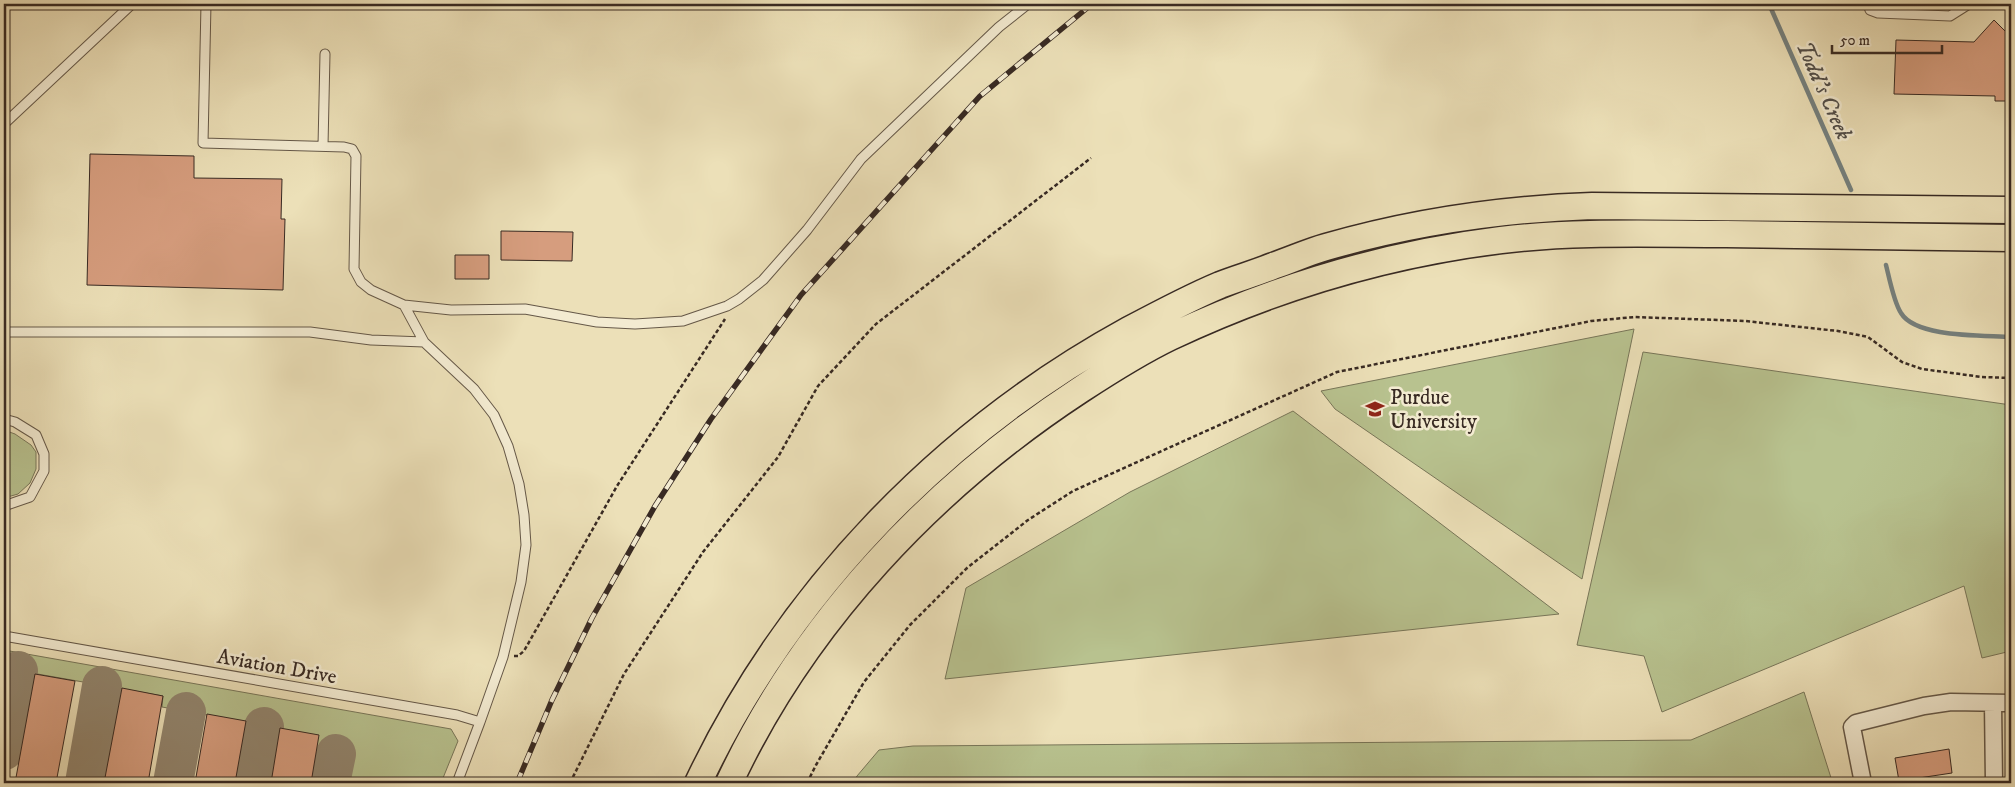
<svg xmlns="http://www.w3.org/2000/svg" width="2015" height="787" viewBox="0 0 2015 787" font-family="'IM FELL DW Pica',serif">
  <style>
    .green { fill: #b8c28f; stroke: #787659 }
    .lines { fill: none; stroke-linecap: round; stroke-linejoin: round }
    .stream { stroke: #75807e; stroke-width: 4.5 }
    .taxiway { stroke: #92856e; stroke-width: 40 }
    .building { fill: #d69d7e; stroke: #382a23 }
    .lane-casing { stroke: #655848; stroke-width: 11 }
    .street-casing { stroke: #655848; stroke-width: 19 }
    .primary-casing { stroke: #382a23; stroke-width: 29 }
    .path { stroke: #382a23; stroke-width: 2.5; stroke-dasharray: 4 2.5; stroke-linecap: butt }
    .lane { stroke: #f3ebd1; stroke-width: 9 }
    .street { stroke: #f3ebd1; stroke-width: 16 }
    .primary { stroke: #ece0b8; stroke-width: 26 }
    .rail-casing { stroke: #382a23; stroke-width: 5.5 }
    .rail { stroke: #f3ebd1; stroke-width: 4; stroke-dasharray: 11; stroke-linecap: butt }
    .labels { text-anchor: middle; stroke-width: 5; stroke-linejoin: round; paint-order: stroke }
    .poi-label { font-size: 21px; fill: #382a23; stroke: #f3ebd1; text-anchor: start }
    .street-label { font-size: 21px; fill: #382a23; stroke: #f3ebd1 }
    .water-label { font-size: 22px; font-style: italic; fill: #514e49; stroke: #f3ebd1 }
  </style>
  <rect width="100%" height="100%" fill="#ece0b8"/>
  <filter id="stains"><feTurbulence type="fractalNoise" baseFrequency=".004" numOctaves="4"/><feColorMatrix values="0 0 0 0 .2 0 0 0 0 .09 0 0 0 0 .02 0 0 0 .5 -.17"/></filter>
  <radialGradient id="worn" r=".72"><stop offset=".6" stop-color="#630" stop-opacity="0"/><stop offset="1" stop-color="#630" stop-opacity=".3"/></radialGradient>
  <path class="green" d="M1634,329L1582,579L1335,409L1321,391Z
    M1643,352L2011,405V651L1982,658L1964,586L1662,712L1644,656L1577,645Z
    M1293,411L1559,614L945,679L966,588L1130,492Z
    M4,430L15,434L31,445L36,452V469L30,483L18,494L4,498Z
    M4,650L451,729L458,741L441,783H338L343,754L316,750L280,728L162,707L163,696L9,669L4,698Z
    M1804,692L1832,781L1809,783H853L857,776L879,750L913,746L1691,740Z"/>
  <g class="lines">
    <path class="stream" d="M1769,4L1851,190
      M1886,265C1889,277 1894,303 1901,313C1916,338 1984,335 2011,337"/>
    <path class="taxiway" d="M4,750L18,671
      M85,783L102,686
      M173,783L186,712
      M254,783L264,727
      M330,783L336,754"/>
  </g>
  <path class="building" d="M1994,20L2011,37V101H1995V96L1894,94L1896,40L1974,42Z
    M90,154L194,156V178L282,179L281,219H285L283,290L87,285Z
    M501,231L573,232L572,261L501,260Z
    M455,255H489V279H455Z
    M35,674L75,681L56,783H15Z
    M122,688L163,696L148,783H104Z
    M207,714L246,721L235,783H195Z
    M280,728L319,735L311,783H271Z
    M1949,749L1952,773L1899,781L1895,758Z"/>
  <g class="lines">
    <g class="lane-casing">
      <path id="lane" d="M206,4L203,143L344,147L352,149L356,156L354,269L361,282L371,290L404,305L424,342L474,389L494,415L508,446L519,484L524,515L526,545L521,582L503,657L480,722
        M1868,4L1870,10L1878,13L1950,16L1969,4
        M4,124L132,4
        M323,146L325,54
        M404,305L451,310L525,309L597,322L635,324L683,321L727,306L739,299L763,280L807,230L861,159L999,27L1028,4
        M4,332H310L371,340L424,342
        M4,419L15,422L36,435L44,454V471L30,497L4,506
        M4,636L457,715L480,722L457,783"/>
    </g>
    <g class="street-casing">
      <path id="street" d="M1993,703L1994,783
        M1863,783L1852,727L1856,723L1924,706L1951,702L2011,703"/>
    </g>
    <g class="primary-casing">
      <path id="primary" d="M698,783C789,591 943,432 1129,330C1159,314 1189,298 1220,285C1238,278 1256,273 1273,266C1291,260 1308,252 1326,247C1413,222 1502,209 1592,206L2011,210
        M729,783C804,622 932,487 1080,390C1109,371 1139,352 1170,337C1274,288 1387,254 1501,240C1575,231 1651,234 1726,234C1821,236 1916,237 2011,238"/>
    </g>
    <path class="path" d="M514,656H518L524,651L617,486L725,319
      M570,783L624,674L703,552L778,457L818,386L876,324L1091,158
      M807,783L816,765L864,682L910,625L967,568L1028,520L1073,491L1337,372L1591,321L1635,317L1745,321L1838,331L1868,337L1902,362L1922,369L1982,377L2011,378"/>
    <use href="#lane" class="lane"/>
    <use href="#street" class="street"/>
    <use href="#primary" class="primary"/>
    <g class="rail-casing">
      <path id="rail" d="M517,783L552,700L592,618L655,506L711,419L801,295L980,96L1092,4"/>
    </g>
    <use href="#rail" class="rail"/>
  </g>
  <defs>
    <g id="university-bare" transform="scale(1.5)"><path d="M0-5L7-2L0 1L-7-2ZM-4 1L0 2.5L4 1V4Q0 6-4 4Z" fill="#8f2418" stroke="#f3ebd1" stroke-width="2.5" paint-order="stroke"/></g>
  </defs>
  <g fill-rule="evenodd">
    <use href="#university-bare" x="1375" y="409"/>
  </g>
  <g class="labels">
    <g class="poi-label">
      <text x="1390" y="404">Purdue<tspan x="1390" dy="24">University</tspan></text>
    </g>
    <g class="street-label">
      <text transform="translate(277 666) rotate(10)" y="7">Aviation Drive</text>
    </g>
    <g class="water-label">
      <text transform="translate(1825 90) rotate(66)" y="8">Todd's Creek</text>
    </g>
  </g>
  <rect width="2015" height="787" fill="none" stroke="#ece0b8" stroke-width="20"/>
  <rect x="5" y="5" width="2005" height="777" fill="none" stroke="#382a23" stroke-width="2.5"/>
  <rect x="10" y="10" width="1995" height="767" fill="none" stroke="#382a23"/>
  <path d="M1832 45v8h110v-8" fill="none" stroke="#382a23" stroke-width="2.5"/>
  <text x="1840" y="45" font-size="15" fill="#382a23" stroke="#f3ebd1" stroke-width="4" paint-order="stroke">50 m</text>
  <rect width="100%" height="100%" filter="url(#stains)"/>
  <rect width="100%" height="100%" fill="url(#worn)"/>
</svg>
